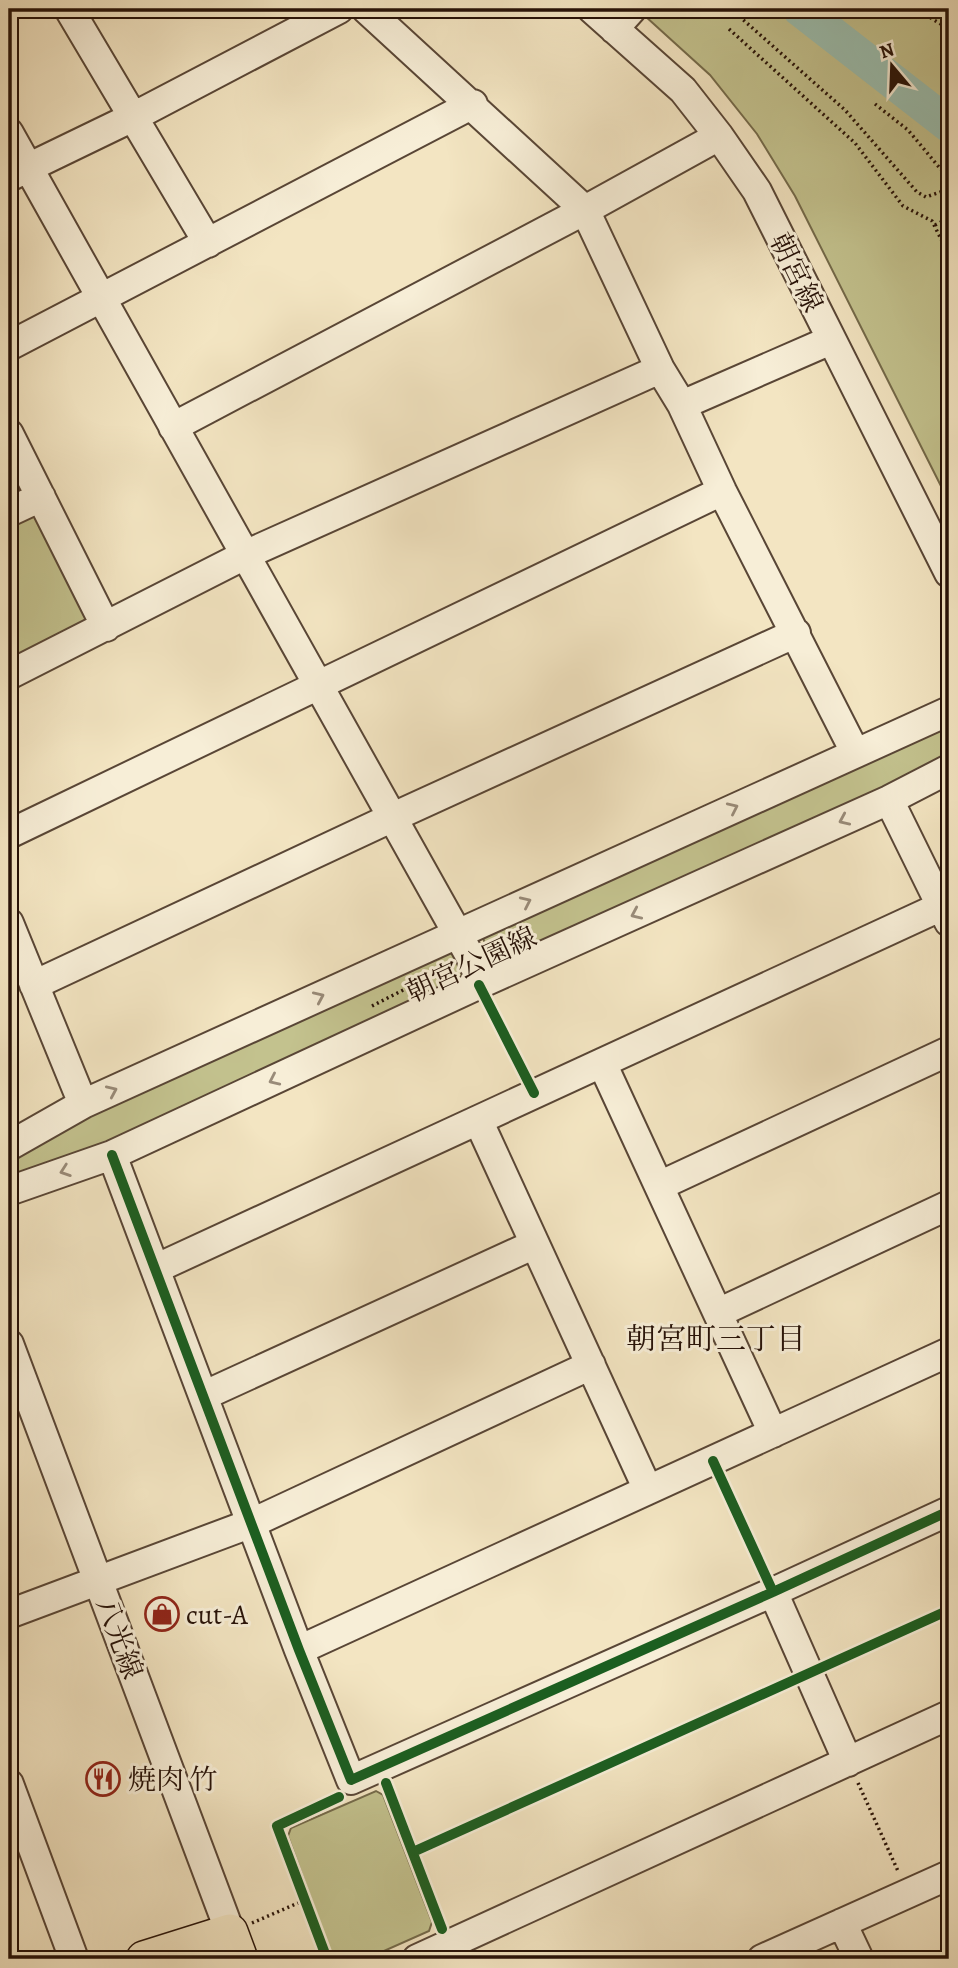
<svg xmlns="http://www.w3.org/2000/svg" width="958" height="1968" viewBox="0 0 958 1968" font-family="Alegreya,'Noto Serif JP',serif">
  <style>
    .green { fill: #c3c28e; stroke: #746a4a; stroke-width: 2 }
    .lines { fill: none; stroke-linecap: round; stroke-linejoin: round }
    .river { stroke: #9bbfb0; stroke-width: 35 }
    .minor-casing { stroke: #594636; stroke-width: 32 }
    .major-casing { stroke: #261107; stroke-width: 38 }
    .path { stroke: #261107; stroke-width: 3.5; stroke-dasharray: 2 3.5; stroke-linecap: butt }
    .minor { stroke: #f7eed7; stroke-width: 28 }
    .major { stroke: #f3e5c2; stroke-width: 35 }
    .cycleway-casing { stroke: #f7eed7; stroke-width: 15 }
    .cycleway { stroke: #1b5e20; stroke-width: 10 }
    .oneway { stroke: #998b79 }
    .labels { text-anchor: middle; stroke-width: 6; stroke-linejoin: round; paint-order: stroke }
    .street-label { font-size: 28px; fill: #261107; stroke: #f7eed7 }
    .poi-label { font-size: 28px; fill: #261107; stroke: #f7eed7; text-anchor: start }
    .neighbourhood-label { font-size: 30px; fill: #261107; stroke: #f7eed7 }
  </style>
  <rect width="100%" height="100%" fill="#f3e5c2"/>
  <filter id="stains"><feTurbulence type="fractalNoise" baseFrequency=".00286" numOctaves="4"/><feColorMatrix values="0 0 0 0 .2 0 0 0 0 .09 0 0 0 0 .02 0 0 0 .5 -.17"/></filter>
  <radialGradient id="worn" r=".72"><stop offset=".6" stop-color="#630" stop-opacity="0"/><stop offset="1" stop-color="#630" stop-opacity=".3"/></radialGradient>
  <path class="green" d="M644,9H949V502L795,196L757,134L710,75L645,16Z
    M31,512L39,516L91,620L9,667V524Z
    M949,724V762L493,967L482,935Z
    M457,945L475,974L133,1138L9,1179V1155L89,1112Z
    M376,1791L383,1795L432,1922L429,1931L366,1959H333L288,1836L291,1828Z"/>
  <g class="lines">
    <path class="river" d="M800,9L949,125"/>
    <g class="minor-casing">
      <path id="minor" d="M69,9L208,243
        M366,9L585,210L660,369L682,405L722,491L855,752
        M592,9L683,90L719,136L757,191L949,573
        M614,29L632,9
        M9,133L470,956L482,983
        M9,177L133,117L339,9
        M9,346L473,104
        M682,405L831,340
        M173,427L585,210L719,136
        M9,434L106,627
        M9,512L41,497
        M9,675L245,555L660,369
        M889,800L949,922
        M9,834L722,491
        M9,923L83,1104
        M34,985L391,818L796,633
        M602,1063L773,1433
        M478,1120L648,1490
        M9,1146L83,1104L949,711
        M112,1155L299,1650L351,1780L773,1592L949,1511
        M659,1186L949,1051
        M9,1191L112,1155L482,983L889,800L949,769
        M155,1269L942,906
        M718,1313L949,1205
        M9,1344L230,1932
        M203,1396L535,1244
        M773,1592L848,1762
        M9,1614L252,1523L591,1365
        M299,1650L949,1352
        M9,1784L74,1959
        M842,1923L859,1959
        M417,1959L949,1715
        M762,1959L949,1875"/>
    </g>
    <g class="major-casing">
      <path id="major" d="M144,1959L230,1932L240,1959"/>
    </g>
    <path class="path" d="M731,9L845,110L917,192L926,197L949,189
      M916,9L949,29
      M729,29L855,143L903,206L932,221L949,255
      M875,104L908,130L949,179
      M935,225L949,218
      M489,1004L523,1073
      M372,1006L450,966
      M722,1482L763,1570
      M830,1664L949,1610
      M858,1783L898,1871
      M388,1788L440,1925
      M413,1852L788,1683
      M252,1923L305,1900
      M327,1959L277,1826L336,1799
      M384,1959L396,1954"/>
    <use href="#minor" class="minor"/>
    <use href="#major" class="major"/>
    <g class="cycleway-casing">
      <path id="cycleway" d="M479,985L534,1093
        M112,1155L299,1650L351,1780L773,1592L949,1511
        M713,1461L773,1592
        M386,1783L442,1929
        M413,1852L949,1610
        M327,1959L277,1826L339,1797"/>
    </g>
    <use href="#cycleway" class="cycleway"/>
  </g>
  <defs><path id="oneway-chevron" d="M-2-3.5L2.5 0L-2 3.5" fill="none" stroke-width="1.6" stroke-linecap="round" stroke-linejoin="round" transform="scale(1.75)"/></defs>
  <g class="oneway">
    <use href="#oneway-chevron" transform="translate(733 808) rotate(-25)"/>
    <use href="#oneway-chevron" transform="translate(844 820) rotate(156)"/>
    <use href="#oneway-chevron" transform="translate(526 902) rotate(-25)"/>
    <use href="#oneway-chevron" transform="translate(636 914) rotate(156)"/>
    <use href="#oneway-chevron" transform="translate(319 997) rotate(-24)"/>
    <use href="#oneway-chevron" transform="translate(274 1080) rotate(155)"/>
    <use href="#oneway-chevron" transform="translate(112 1091) rotate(-24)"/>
    <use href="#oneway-chevron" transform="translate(65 1171) rotate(161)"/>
  </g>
  <defs>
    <g id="shop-ring" transform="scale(1.75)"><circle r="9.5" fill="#f7eed7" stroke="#8f2418" stroke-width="1.5"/><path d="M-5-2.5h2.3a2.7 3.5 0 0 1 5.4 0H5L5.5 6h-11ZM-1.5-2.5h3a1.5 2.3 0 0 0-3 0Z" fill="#8f2418"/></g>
    <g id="restaurant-ring" transform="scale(1.75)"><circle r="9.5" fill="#f7eed7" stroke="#8f2418" stroke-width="1.5"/><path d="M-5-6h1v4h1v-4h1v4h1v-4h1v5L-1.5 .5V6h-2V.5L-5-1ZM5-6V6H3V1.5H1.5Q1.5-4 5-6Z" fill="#8f2418"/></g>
  </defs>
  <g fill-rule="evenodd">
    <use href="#shop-ring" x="162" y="1614"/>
    <use href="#restaurant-ring" x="103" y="1779"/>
  </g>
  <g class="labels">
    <g class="street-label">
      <text transform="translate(797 272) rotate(64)" y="10">朝宮線</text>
      <text transform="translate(471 964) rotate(-25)" y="10">朝宮公園線</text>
      <text transform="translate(120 1638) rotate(70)" y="10">八光線</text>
    </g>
    <g class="poi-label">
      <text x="186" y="1624">cut-A</text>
      <text x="128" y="1789">焼肉 竹</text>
    </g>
    <g class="neighbourhood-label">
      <text x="716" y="1349">朝宮町三丁目</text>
    </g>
  </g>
  <rect width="958" height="1968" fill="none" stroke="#f3e5c2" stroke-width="35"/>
  <rect x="10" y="10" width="937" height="1947" fill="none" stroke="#261107" stroke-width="3.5"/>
  <rect x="18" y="18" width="923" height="1933" fill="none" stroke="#261107" stroke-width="2"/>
  <g transform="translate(892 66) rotate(341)" stroke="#f7eed7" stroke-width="5" paint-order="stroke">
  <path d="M0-5L12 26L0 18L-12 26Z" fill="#261107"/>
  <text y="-10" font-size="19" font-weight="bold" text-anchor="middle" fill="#261107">N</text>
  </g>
  <rect width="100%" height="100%" filter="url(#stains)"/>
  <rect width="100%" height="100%" fill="url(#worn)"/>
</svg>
